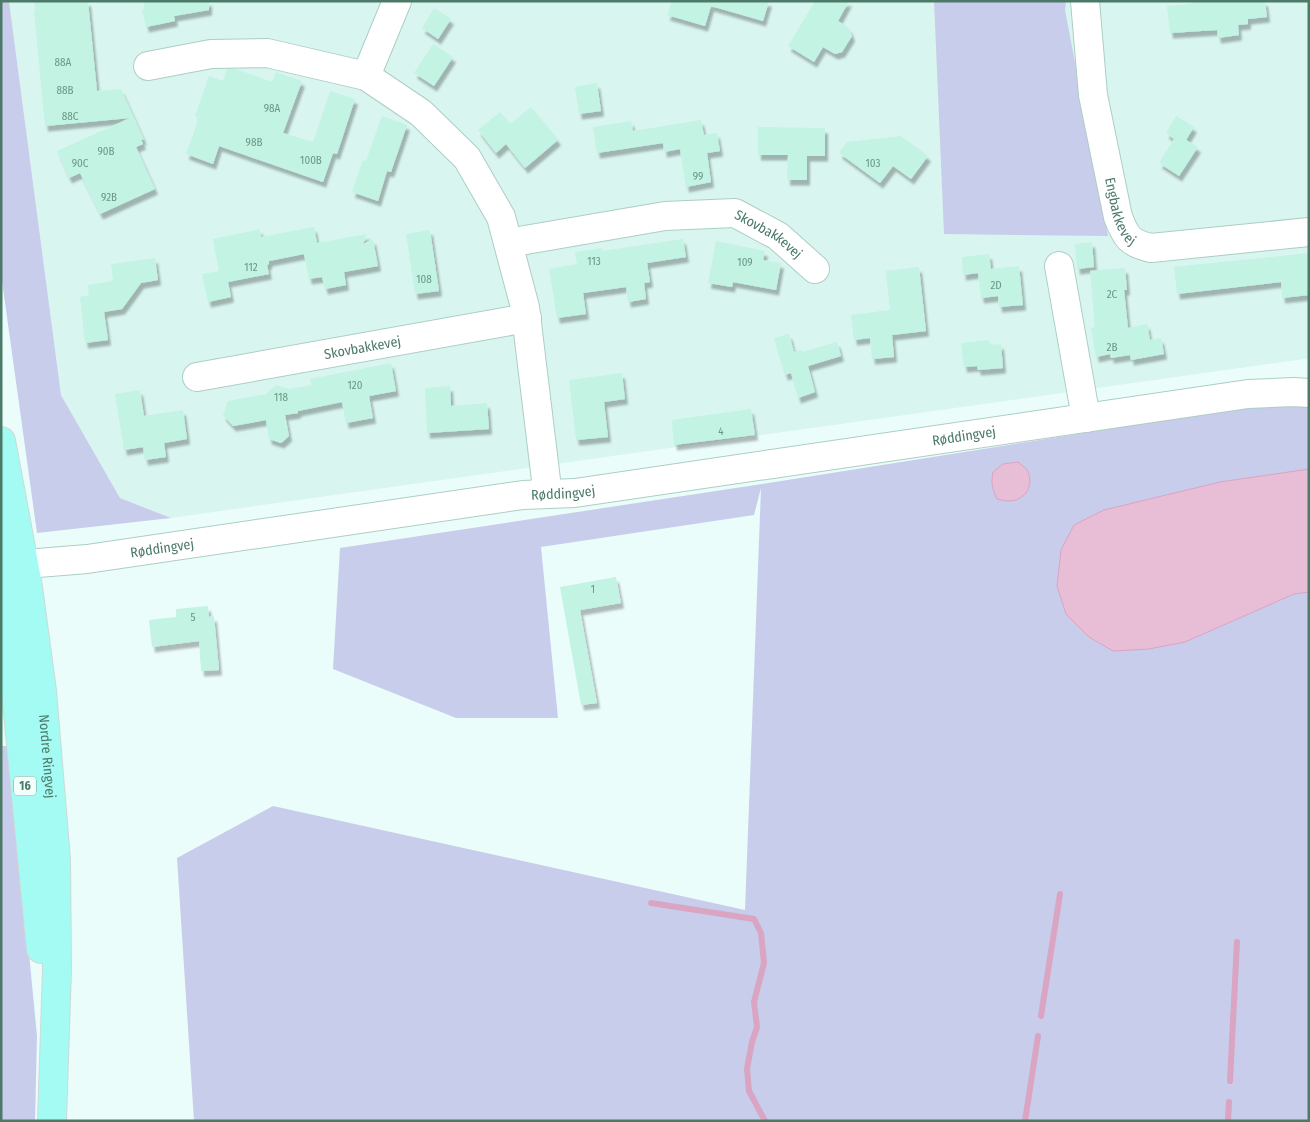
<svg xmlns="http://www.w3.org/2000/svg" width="1310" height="1122" viewBox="0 0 1310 1122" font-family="'Fira Sans Condensed',sans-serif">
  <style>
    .residential { fill: #d9f5f0 }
    .green { fill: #c8cdec }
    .water { fill: #e8bed6; stroke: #daa4c3 }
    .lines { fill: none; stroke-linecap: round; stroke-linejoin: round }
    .stream { stroke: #daa4c3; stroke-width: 6 }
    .building { fill: #c2f3e3; filter: url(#shadow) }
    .minor-casing { stroke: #accec4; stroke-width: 30 }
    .major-casing { stroke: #cddad5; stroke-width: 30 }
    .minor { stroke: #fff; stroke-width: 28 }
    .major { stroke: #a3fbf3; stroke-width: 28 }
    .labels { text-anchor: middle; stroke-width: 4; stroke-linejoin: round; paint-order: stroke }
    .number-label { font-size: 11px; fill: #6a9888 }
    .shield { fill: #f2fffd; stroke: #7ea295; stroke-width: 1 }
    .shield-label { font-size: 12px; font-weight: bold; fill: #4c7a69 }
    .street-label { font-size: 14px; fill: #4c7a69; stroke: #f2fffd }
  </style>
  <defs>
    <filter id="shadow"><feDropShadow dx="3" dy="5.5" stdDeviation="1" flood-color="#0004"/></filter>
  </defs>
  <rect width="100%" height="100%" fill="#ebfdfb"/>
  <path class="residential" d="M9,1H1309V360L1304,359L171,518L120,498L61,395Z"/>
  <path class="green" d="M1,1H9L61,395L120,498L171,518L37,533L1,274Z
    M934,1H1066L1065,10L1108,236L944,234Z
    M1282,404L1309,406V1121H194L177,858L273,806L745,910L761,488L754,515L541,547L558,718H456L333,669L340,548L762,484L1204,414Z
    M1,746H9L37,1036L35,1121H1Z"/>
  <path class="water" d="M1018,462C1021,465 1025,467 1027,470C1035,484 1026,501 1009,501C1005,501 1001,500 997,499C992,489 991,483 993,472L1003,464Z
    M1309,469V592L1294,594L1185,642L1149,649L1113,651L1089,637L1066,614L1057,586L1061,550L1074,525L1104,510L1220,482Z"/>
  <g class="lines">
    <path class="stream" d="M651,903L754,919L761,933L764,963L754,1002L757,1027L752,1042L747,1069L749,1091L765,1121
      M1041,1016L1060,894
      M1230,1081L1237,942
      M1025,1121L1038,1036
      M1228,1121L1229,1102"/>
  </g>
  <path class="building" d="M33,1H88L97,91L121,89L144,140L141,139L143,144L136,147L155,189L100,214L80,173L69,178L57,151L130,118L45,126L34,11L37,10Z
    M143,1H209V10L174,16L175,21L146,27L142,10L145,9Z
    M672,1H769L763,21L711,6L705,26L667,15Z
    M815,1H849L838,21L849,28L852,36L842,52L835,54L823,47L814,62L788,46Z
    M1191,1H1265L1267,17L1248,19V24L1238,25L1239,35L1218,38L1217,30L1170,33L1167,6L1191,4Z
    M434,8L451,19L438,39L422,28Z
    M433,44L453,57L434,86L414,73Z
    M227,69H236L272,82L276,72L302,81L283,133L313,142L330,91L355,99L337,154L333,153L323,182L219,146L213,164L186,154L199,118L195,116L209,76L223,81Z
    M597,83L601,111L579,114L575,87Z
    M531,107L558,140L525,168L506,144L496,153L478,130L500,112L510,124Z
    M382,116L407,125L391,172L387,171L378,201L352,192L363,160L366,161Z
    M1176,116L1194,127L1186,140L1198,147L1179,176L1159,163L1174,139L1166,133Z
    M701,120L704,135L717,133L720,151L707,153L711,182L686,187L680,149L664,152L663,143L597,153L593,127L631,121L633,131Z
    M758,127L825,128V156H807V180H787L788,155H758Z
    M901,136L928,156L911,179L893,166L880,183L839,153L847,142Z
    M314,227L317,243L367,234L363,244L373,239L378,266L344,272L346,285L325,289L322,277L309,279L304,254L269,261V264L267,265L269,274L228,282L231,297L208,302L202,274L219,271L213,239L260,229L261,237Z
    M430,230L439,291L415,294L406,234Z
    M683,239L686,257L647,263L650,282L644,283L646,299L628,302L626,287L583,293L586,314L557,318L549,269L577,264L575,252L602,248V251Z
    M716,241L765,251L763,260L781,263L776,290L733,282L732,287L708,283Z
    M1092,242L1094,267L1077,269L1075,244Z
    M1309,253V295L1282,298L1281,282L1177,294L1174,267Z
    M989,254L991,269L1019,266L1023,305L999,307L998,296L981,298L978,273L963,275L962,257Z
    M155,258L158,280L141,283L122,309L104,312L108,340L85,343L80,297L89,295L88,285L113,281L111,264Z
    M919,267L926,331L892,335L894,357L872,359L870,338L854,340L851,315L890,310L886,271Z
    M1125,268L1127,290H1124L1128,328L1147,324L1150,340L1161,338L1164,354L1131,360L1130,355L1111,358L1110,354L1096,357L1091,328L1095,327L1090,271Z
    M789,334L794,352L802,350L803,352L837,342L841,356L808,366L815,392L798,398L791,373L785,375L774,338Z
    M989,340L990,345L1001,344L1003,368L978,370L977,366L964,367L961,343Z
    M391,363L396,391L369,396L373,418L346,423L342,402L298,411V413L285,415L289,436L281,443L269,439L266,420L233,426L223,415L228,401L266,394L276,385L289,389L312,385L310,379Z
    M622,373L625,399L604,402L608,437L576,440L569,380Z
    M450,386L451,406L487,403L489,429L427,433L425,388Z
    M140,390L144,416L183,410L187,439L164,443L166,457L145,460L143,447L124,450L115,394Z
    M751,409L755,435L674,445L672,420Z
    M616,577L621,603L580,610L597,703L581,705L560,587Z
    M208,606L209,617L214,616L219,670L201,671L199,641L152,647L149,620L176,617V609Z"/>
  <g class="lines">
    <g class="minor-casing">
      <g id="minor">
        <path id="s1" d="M1085,1L1093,95L1118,217C1126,237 1129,243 1151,248L1309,232"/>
        <path d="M148,66L211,54L267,53L366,76L421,113L467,158L501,217L525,307L546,480L543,494"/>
        <path d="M366,76L397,1"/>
        <path id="s2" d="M508,243L665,216L735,213L778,236L815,269"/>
        <path d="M1059,266L1086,418"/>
        <path id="s3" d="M197,377L527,318"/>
        <path id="s4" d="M38,563L87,559L523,495L575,493L1248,394L1294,392L1309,393"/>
      </g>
    </g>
    <g class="major-casing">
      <g id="major">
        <path id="s5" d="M1,441L27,580L42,691L56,860L57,969L52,1121"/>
        <path d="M4,536L17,703L41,949"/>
      </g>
    </g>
    <use href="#minor" class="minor"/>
    <use href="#major" class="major"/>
  </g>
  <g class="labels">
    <g class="number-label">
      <text x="63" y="66">88A</text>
      <text x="65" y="94">88B</text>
      <text x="272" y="112">98A</text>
      <text x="70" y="120">88C</text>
      <text x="254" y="146">98B</text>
      <text x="106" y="155">90B</text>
      <text x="311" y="164">100B</text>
      <text x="80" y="167">90C</text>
      <text x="873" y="167">103</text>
      <text x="698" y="180">99</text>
      <text x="109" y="201">92B</text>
      <text x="594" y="265">113</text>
      <text x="745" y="266">109</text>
      <text x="251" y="271">112</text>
      <text x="424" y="283">108</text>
      <text x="996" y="289">2D</text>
      <text x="1112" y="298">2C</text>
      <text x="1112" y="351">2B</text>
      <text x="355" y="389">120</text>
      <text x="281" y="401">118</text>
      <text x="721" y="435">4</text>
      <text x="593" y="593">1</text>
      <text x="193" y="621">5</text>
    </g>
    <rect class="shield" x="14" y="776.5" width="22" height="19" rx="4"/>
    <g class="shield-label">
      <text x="25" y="790">16</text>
    </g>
    <g class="street-label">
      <text dy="5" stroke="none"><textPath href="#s1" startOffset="214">Engbakkevej</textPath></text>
      <text dy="5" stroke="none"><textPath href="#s2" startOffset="269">Skovbakkevej</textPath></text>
      <text dy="5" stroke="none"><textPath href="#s3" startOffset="168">Skovbakkevej</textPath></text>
      <text dy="5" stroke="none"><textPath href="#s4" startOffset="935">Røddingvej</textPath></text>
      <text dy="5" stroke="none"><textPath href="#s4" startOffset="530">Røddingvej</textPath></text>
      <text dy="5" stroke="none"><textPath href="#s4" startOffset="125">Røddingvej</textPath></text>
      <text dy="5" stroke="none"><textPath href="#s5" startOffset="319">Nordre Ringvej</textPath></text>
    </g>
  </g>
  <rect width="1310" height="1122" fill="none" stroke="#4c7a69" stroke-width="5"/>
</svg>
